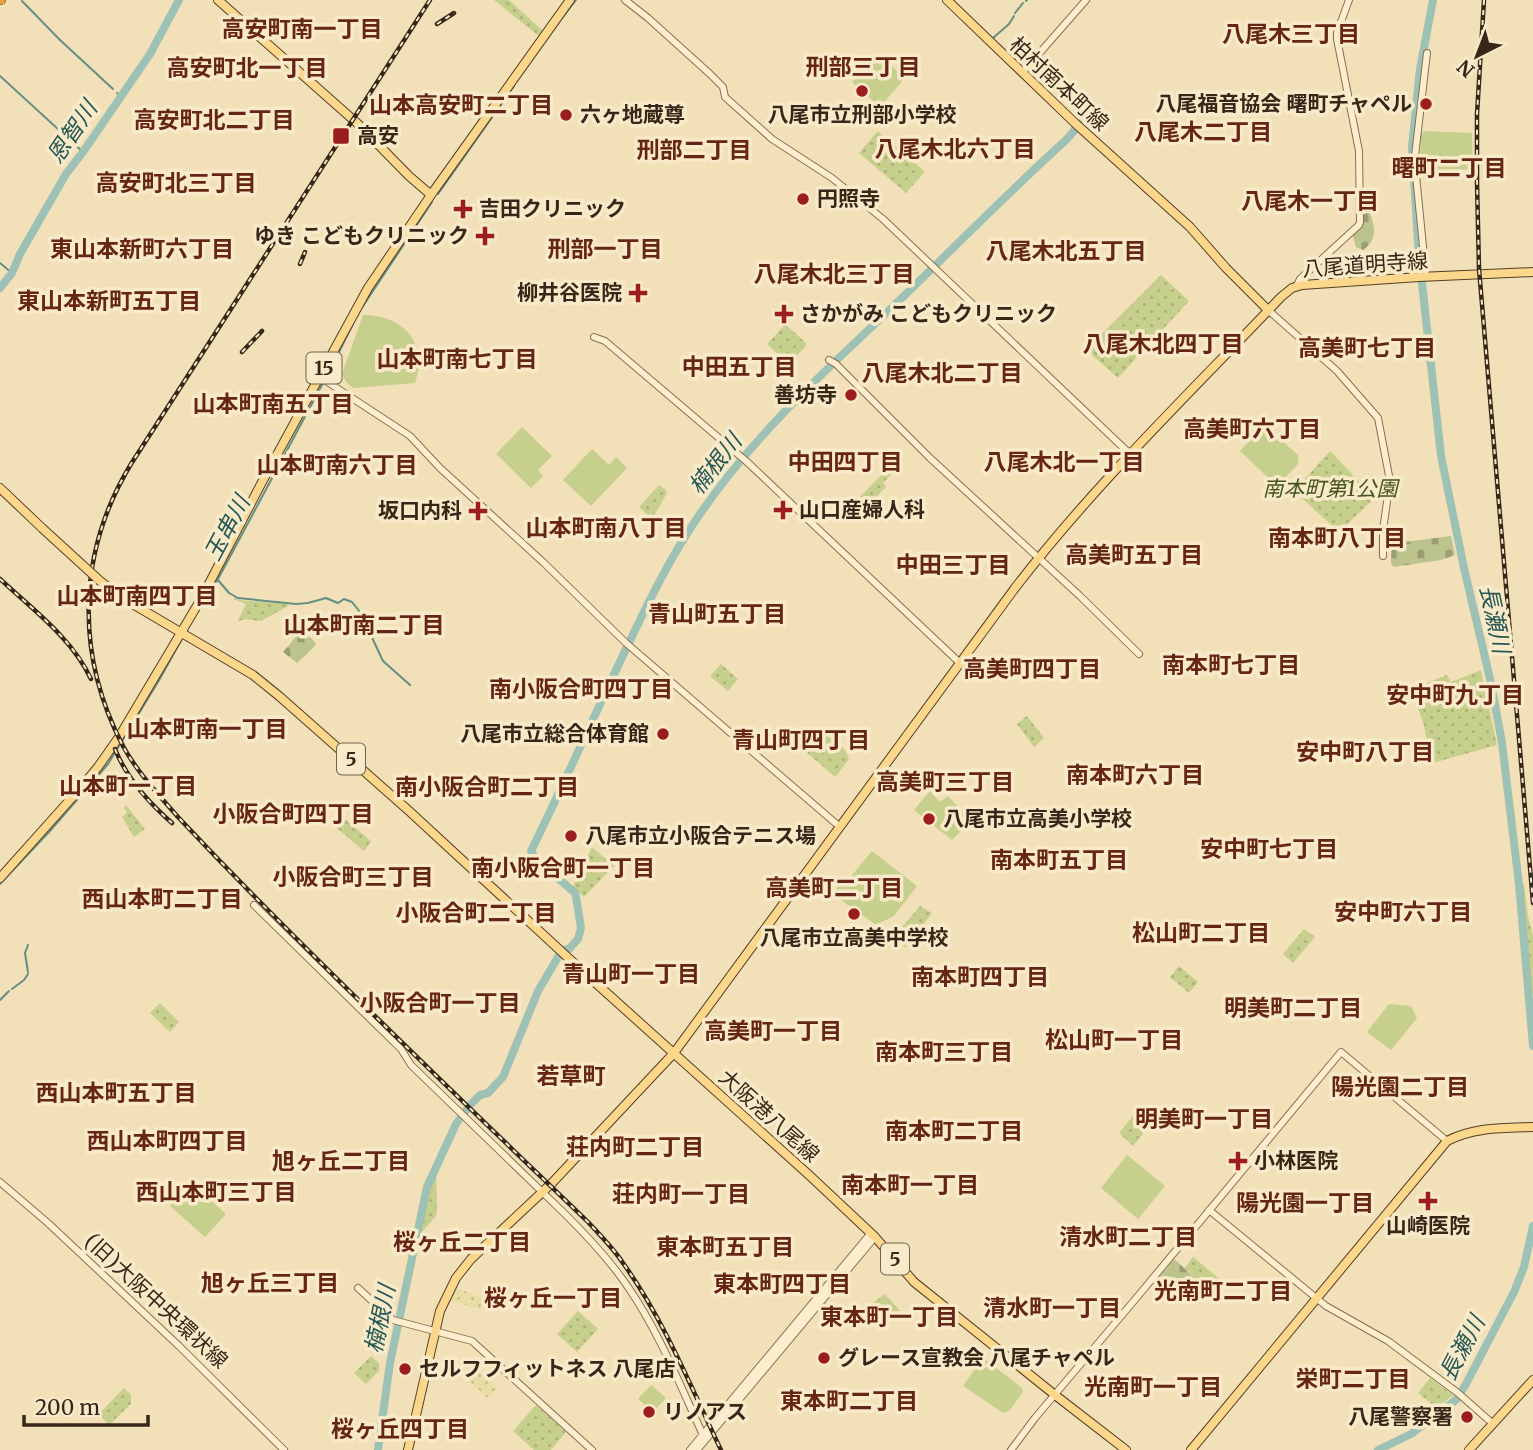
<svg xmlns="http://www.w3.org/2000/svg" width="1533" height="1450" viewBox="0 0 1533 1450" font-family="Merriweather,'Noto Sans JP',serif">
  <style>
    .farmland { fill: url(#farmland-dots) }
    .green { fill: #c7cf8c }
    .cemetery { fill: url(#cemetery-stones) }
    .park { fill: url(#park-dots) }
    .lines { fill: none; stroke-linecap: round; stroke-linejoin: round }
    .stream { stroke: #658e84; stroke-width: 2 }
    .river { stroke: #9ec1b6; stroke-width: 8 }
    .minor-casing { stroke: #886f52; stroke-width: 8 }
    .major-casing { stroke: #553d28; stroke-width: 10 }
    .highway-casing { stroke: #553d28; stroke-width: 10 }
    .minor { stroke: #fceecc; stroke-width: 6 }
    .major { stroke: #fad78b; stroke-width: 8 }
    .highway { stroke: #eba03f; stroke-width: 9 }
    .rail-casing { stroke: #362719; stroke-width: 4.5 }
    .rail { stroke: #f8eac8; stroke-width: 2; stroke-dasharray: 5; stroke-linecap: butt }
    .major-bridge-casing { stroke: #553d28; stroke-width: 10; stroke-linecap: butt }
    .major-bridge { stroke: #fad78b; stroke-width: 8 }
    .poi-dot { fill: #9c1d1e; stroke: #f8eac8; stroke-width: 2.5 }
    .labels { text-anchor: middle; stroke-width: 7; stroke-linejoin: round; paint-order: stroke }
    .shield { fill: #f8eac8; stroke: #70624e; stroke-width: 2 }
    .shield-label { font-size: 19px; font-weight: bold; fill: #362719 }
    .street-label { font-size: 21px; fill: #362719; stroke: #f8eac8 }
    .poi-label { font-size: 21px; font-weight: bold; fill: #362719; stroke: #f8eac8; text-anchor: start }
    .park-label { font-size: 21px; font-style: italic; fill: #46541e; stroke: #f8eac8 }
    .neighbourhood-label { font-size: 23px; font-weight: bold; fill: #662615; stroke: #f8eac8 }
    .water-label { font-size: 23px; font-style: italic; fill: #265754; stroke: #f8eac8 }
  </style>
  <defs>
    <pattern id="farmland-dots" width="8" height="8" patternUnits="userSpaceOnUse" patternTransform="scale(1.75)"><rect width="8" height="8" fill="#e7dda5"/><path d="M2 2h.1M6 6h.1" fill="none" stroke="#c7be8d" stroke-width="1.8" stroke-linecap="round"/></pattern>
    <pattern id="cemetery-stones" width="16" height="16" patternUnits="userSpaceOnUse" patternTransform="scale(1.75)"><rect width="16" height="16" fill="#bcc38d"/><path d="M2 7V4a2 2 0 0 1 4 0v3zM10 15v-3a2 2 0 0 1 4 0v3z" fill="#9a9e72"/></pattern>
    <pattern id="park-dots" width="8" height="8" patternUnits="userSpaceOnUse" patternTransform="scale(1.75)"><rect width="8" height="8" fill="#c7cf8c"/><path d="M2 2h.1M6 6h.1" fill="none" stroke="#acb278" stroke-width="1.8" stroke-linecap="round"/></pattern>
  </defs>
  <rect width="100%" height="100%" fill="#f1e0b8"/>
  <path class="farmland" d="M455,1288L483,1298L480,1309L448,1300Z
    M469,1363L497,1388L488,1398L466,1378Z"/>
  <path class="green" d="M878,54L905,78L880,107L852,82Z
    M1424,131L1472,133L1473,169L1420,171L1421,134Z
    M363,315C387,315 410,325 417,349C418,355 420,361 419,366C419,372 416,378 415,383L353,388L346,382L342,374Z
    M522,427L552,456L538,470L543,476L531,488L496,454Z
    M1268,428L1298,455V464L1277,486L1240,451L1259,431Z
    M592,449L609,465L616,457L627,468L591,506L563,480Z
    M930,791L940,802L948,796L971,822L952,840L914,810Z
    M872,851L917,886L894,916L876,925L833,894L840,883L844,885Z
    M1389,1004L1411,1006L1417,1018L1391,1050L1367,1032Z
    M1127,1155L1165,1186L1138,1219L1101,1188Z
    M191,1183L226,1214L205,1237L170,1206Z
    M982,1359L986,1360L1022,1388L1023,1392L1009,1411L1003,1413L963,1386Z
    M651,1385L666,1398L653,1412L638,1399Z"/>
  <path class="cemetery" d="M1363,204H1367C1373,222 1381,237 1363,250L1356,247L1353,236C1365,222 1365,225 1363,204Z
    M1401,526L1402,541L1404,542L1451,536L1455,555L1441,560L1394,567L1391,564L1392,527Z
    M300,632L311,638L316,644L307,654L297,663L283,652Z
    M1174,1259L1212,1293L1206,1300L1199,1295L1196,1299L1201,1304V1305L1177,1284L1170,1290L1158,1279Z"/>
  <path class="park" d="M494,0H509L544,32L540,37Z
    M877,132H879L924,171V173L906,193L859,153Z
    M1161,275L1189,301L1118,378L1092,355L1091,345Z
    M786,325L806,343V346L788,364L767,344L784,326Z
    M1330,451L1375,498L1339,532L1294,491Z
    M888,468L893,472L883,483L886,487L863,510L856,501Z
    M659,485L666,490L667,493L652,519L639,507Z
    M235,597L239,600L288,604V606L261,621L244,619L237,622L246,604L234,599Z
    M721,664L738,679L728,691L710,676Z
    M1481,670L1497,745L1429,764L1430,759L1424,725L1411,689L1447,675L1451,682Z
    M1027,716L1044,738L1034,747L1017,724Z
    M818,728L845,750L849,759L837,775L834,776L797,744L810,729L814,732Z
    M126,805L145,829L134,837L122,817L127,813L124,808Z
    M340,815L371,841L364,851L332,824Z
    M592,847L614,866L584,897L573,887Z
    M1520,883L1524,884L1528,916L1533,936V994L1529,995Z
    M920,906L932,913L904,948L903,941L897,933Z
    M1304,929L1315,937L1293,963L1283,954Z
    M1179,966L1198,982L1189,993L1170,977Z
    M160,1003L179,1022L170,1032L150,1013Z
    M1140,1107L1155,1119L1133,1146L1119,1133Z
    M436,1172L437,1208L436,1216L420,1234L430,1186Z
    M1193,1257L1221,1280L1222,1282L1212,1293L1185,1268Z
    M885,1294L900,1311L887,1320L874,1302Z
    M578,1311L598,1329L577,1352L557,1334Z
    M371,1356L379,1363V1371L366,1384L354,1373Z
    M1430,1378L1453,1395L1437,1408L1418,1393Z
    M124,1388L131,1395V1404L109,1425L99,1414Z
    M536,1405L566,1432L551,1450H534L513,1431Z"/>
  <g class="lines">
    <path class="stream" d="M22,1L60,40L113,89
      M1026,1L1027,0
      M1015,13L1023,3
      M555,27L576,0
      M993,38L1009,24L1014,16
      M0,76L83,152
      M117,93L121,96
      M438,194L514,86
      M0,263L12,273
      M363,306L432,202
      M326,378L353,324
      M218,580L229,593L238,598L296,604L308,603L326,598L338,603L344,599L352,602L360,612L383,661L410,685
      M205,599L218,579L323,383
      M0,884L49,832L108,764L158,682L183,637
      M28,945L25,953L28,972
      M12,989L24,980L28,974
      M0,1000L9,991"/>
    <path class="river" d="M1420,272L1412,147L1420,69L1433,0
      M1422,283L1441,456L1464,568L1491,683L1502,743L1519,884L1533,1046
      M0,288L12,273L20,254L66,174L83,152L150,54L179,0
      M378,1450L390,1363L427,1187L456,1124L470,1105L480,1095L488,1093L503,1077L538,991L558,957L564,950L569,949L578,939L581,928L576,897L575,893L536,859L531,851C564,784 594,716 626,649C648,603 670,557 700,514C750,441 814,381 879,320C942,260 1002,198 1066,140L1074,131L1078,123
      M1378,1450L1411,1434L1457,1399L1466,1384L1514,1292L1524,1267L1533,1226"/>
    <g class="minor-casing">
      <path id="minor" d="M625,0L648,18L710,74L723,87L725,97L772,139L832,178L883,219L1130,454
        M1022,73L1086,0
        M1426,277L1416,175L1415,156L1427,53
        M1296,287L1300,279L1359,225L1360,222L1359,151L1337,39V33L1349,0
        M1268,310L1337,371L1378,418L1390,481L1383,530V556
        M594,337L605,341L746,461L961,664
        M829,360L836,364L930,458L1080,596L1139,654
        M320,377L410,436L440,468L544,563L626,643L840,827
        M254,905L401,1049L411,1065L565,1214C588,1237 610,1260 628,1287C659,1332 680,1385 703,1435V1443
        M0,1182L48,1223L179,1346L284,1450
        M1209,1210L1326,1306L1388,1341L1458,1393L1492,1423
        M358,1288L393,1320L472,1341L592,1450
        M690,1450L871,1233
        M697,1450L875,1237
        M1011,1450L1035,1418L1138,1296L1341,1052L1447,1141"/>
    </g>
    <g class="major-casing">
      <path id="major" d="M218,0L358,124L409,176L431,195
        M947,0L1076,124L1190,227L1226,268L1268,310
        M0,488L42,528
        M119,596L253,675L279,696L408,810L589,977L809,1175L875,1237L914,1282L1055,1395L1126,1450
        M0,878L77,792L98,767L119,737L201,599L261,484L368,288L433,192L570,0
        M408,1450L440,1311L456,1278L471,1259L552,1183L674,1053L1015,588C1095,484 1191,392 1281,297L1292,288L1302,285L1419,277L1533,272
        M1191,1450L1447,1141C1474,1127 1503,1128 1533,1127
        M1469,1450L1533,1380"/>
    </g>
    <g class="highway-casing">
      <path id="highway" d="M0,0H1"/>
    </g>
    <use href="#minor" class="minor"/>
    <use href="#major" class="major"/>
    <use href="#highway" class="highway"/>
    <g class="rail-casing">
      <path id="rail" d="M430,0L131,464C77,553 75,654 123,746C137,772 159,795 178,817C208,849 239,881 270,912C374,1017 481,1119 588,1222C600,1235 613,1248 623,1263C664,1320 691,1387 721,1450
        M1484,0L1477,114V182L1479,269L1533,903
        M437,24L454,13
        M300,264L305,252
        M242,352L262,331
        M0,579C32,609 72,638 91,679
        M115,749C127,779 148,802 172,823"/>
    </g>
    <use href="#rail" class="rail"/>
    <g class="major-bridge-casing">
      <path id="major-bridge" d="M42,528L100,581L119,596"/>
    </g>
    <use href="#major-bridge" class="major-bridge"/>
  </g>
  <g class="poi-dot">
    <circle cx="862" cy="91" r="7"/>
    <circle cx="1426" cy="104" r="7"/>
    <circle cx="566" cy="115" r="7"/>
    <rect x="332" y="127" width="18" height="18" rx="3.5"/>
    <circle cx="803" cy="199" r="7"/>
    <path d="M459.5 198.5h7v7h7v7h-7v7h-7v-7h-7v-7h7z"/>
    <path d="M481.5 225.5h7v7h7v7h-7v7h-7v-7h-7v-7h7z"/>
    <path d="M634.5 282.5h7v7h7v7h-7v7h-7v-7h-7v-7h7z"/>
    <path d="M780.5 303.5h7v7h7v7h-7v7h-7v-7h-7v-7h7z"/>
    <circle cx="851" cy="395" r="7"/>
    <path d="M779.5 499.5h7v7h7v7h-7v7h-7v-7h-7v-7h7z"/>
    <path d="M474.5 500.5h7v7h7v7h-7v7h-7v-7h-7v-7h7z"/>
    <circle cx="663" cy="734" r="7"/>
    <circle cx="929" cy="819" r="7"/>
    <circle cx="571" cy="836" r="7"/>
    <circle cx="854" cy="914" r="7"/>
    <path d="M1234.5 1150.5h7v7h7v7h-7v7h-7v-7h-7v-7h7z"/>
    <path d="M1424.5 1190.5h7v7h7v7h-7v7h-7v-7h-7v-7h7z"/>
    <circle cx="824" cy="1358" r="7"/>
    <circle cx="405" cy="1369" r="7"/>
    <circle cx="649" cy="1412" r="7"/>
    <circle cx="1467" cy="1417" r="7"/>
  </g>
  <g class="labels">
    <g class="shield">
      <rect x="306.5" y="352.5" width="35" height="31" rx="5"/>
      <rect x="337" y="743.5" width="28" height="31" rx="5"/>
      <rect x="881" y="1243.5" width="28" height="31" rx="5"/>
    </g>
    <g class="shield-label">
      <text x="324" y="375">15</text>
      <text x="351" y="766">5</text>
      <text x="895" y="1266">5</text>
    </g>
    <g class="street-label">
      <text transform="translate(1059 84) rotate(43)" y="7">柏村南本町線</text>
      <text transform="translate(1365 265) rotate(-4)" y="7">八尾道明寺線</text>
      <text transform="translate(769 1116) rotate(42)" y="7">大阪港八尾線</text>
      <text transform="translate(156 1301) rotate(43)" y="7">(旧)大阪中央環状線</text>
    </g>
    <g class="poi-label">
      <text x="1412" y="111" text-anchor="end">八尾福音協会 曙町チャペル</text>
      <text x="580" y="122">六ヶ地蔵尊</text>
      <text x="862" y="122" text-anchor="middle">八尾市立刑部小学校</text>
      <text x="357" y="143">高安</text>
      <text x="817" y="206">円照寺</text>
      <text x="479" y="216">吉田クリニック</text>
      <text x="469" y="243" text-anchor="end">ゆき こどもクリニック</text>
      <text x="622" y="300" text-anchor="end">柳井谷医院</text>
      <text x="800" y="321">さかがみ こどもクリニック</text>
      <text x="837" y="402" text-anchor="end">善坊寺</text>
      <text x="799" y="517">山口産婦人科</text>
      <text x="462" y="518" text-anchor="end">坂口内科</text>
      <text x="649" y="741" text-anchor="end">八尾市立総合体育館</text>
      <text x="943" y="826">八尾市立高美小学校</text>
      <text x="585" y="843">八尾市立小阪合テニス場</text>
      <text x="854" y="945" text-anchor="middle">八尾市立高美中学校</text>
      <text x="1254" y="1168">小林医院</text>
      <text x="1428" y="1233" text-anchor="middle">山崎医院</text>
      <text x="838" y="1365">グレース宣教会 八尾チャペル</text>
      <text x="419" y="1376">セルフフィットネス 八尾店</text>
      <text x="663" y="1419">リノアス</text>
      <text x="1453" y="1424" text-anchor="end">八尾警察署</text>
    </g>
    <g class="park-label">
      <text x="1330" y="496">南本町第1公園</text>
    </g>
    <g class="neighbourhood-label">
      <text x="302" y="37">高安町南一丁目</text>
      <text x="1291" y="42">八尾木三丁目</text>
      <text x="863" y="75">刑部三丁目</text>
      <text x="247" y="76">高安町北一丁目</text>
      <text x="461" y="113">山本高安町二丁目</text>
      <text x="214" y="128">高安町北二丁目</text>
      <text x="1203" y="140">八尾木二丁目</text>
      <text x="955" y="157">八尾木北六丁目</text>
      <text x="694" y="158">刑部二丁目</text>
      <text x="1449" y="176">曙町二丁目</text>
      <text x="176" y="191">高安町北三丁目</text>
      <text x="1310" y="209">八尾木一丁目</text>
      <text x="142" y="257">東山本新町六丁目</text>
      <text x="605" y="257">刑部一丁目</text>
      <text x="1066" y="259">八尾木北五丁目</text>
      <text x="834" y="282">八尾木北三丁目</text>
      <text x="109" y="309">東山本新町五丁目</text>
      <text x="1163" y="352">八尾木北四丁目</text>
      <text x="1367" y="356">高美町七丁目</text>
      <text x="457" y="367">山本町南七丁目</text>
      <text x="739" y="375">中田五丁目</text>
      <text x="942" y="381">八尾木北二丁目</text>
      <text x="273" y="412">山本町南五丁目</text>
      <text x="1252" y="437">高美町六丁目</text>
      <text x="845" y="470">中田四丁目</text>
      <text x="1064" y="470">八尾木北一丁目</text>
      <text x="337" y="473">山本町南六丁目</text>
      <text x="606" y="536">山本町南八丁目</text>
      <text x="1337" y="546">南本町八丁目</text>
      <text x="1134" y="563">高美町五丁目</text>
      <text x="953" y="573">中田三丁目</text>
      <text x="137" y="604">山本町南四丁目</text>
      <text x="717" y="622">青山町五丁目</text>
      <text x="364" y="633">山本町南二丁目</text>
      <text x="1231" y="673">南本町七丁目</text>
      <text x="1032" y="677">高美町四丁目</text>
      <text x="581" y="697">南小阪合町四丁目</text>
      <text x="1455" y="703">安中町九丁目</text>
      <text x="207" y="737">山本町南一丁目</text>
      <text x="801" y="748">青山町四丁目</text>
      <text x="1365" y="760">安中町八丁目</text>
      <text x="1135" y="783">南本町六丁目</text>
      <text x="945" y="790">高美町三丁目</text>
      <text x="128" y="794">山本町一丁目</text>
      <text x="487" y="795">南小阪合町二丁目</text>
      <text x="293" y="822">小阪合町四丁目</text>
      <text x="1269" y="857">安中町七丁目</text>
      <text x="1059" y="868">南本町五丁目</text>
      <text x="563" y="876">南小阪合町一丁目</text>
      <text x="353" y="885">小阪合町三丁目</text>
      <text x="834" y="896">高美町二丁目</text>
      <text x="162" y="907">西山本町二丁目</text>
      <text x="1403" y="920">安中町六丁目</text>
      <text x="476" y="921">小阪合町二丁目</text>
      <text x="1201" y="941">松山町二丁目</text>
      <text x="631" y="982">青山町一丁目</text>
      <text x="980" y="985">南本町四丁目</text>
      <text x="440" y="1011">小阪合町一丁目</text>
      <text x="1293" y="1016">明美町二丁目</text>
      <text x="773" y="1039">高美町一丁目</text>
      <text x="1114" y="1048">松山町一丁目</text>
      <text x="944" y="1060">南本町三丁目</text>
      <text x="571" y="1084">若草町</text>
      <text x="1400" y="1095">陽光園二丁目</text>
      <text x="116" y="1101">西山本町五丁目</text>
      <text x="1204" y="1127">明美町一丁目</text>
      <text x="954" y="1139">南本町二丁目</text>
      <text x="167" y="1149">西山本町四丁目</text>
      <text x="635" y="1155">荘内町二丁目</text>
      <text x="341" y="1169">旭ヶ丘二丁目</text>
      <text x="910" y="1193">南本町一丁目</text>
      <text x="216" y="1200">西山本町三丁目</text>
      <text x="681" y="1202">荘内町一丁目</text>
      <text x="1305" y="1211">陽光園一丁目</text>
      <text x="1128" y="1245">清水町二丁目</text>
      <text x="462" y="1250">桜ヶ丘二丁目</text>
      <text x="725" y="1255">東本町五丁目</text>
      <text x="270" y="1291">旭ヶ丘三丁目</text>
      <text x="782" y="1292">東本町四丁目</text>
      <text x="1223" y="1299">光南町二丁目</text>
      <text x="553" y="1306">桜ヶ丘一丁目</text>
      <text x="1052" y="1316">清水町一丁目</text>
      <text x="889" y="1325">東本町一丁目</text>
      <text x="1353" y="1387">栄町二丁目</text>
      <text x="1153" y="1395">光南町一丁目</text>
      <text x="849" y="1409">東本町二丁目</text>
      <text x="400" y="1437">桜ヶ丘四丁目</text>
    </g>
    <g class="water-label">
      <text transform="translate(72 132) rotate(-56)" y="8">恩智川</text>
      <text transform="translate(715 464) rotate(-52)" y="8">楠根川</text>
      <text transform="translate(227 528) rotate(-62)" y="8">玉串川</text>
      <text transform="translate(1495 619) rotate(78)" y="8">長瀬川</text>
      <text transform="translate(380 1319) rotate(-78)" y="8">楠根川</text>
      <text transform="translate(1462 1348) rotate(-62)" y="8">長瀬川</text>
    </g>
  </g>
  <g transform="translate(1477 56) rotate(222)" stroke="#f8eac8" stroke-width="5" paint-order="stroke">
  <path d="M0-5L12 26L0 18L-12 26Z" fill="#362719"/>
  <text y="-10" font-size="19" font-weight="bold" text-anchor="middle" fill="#362719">N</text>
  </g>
  <path d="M24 1415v10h124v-10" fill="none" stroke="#362719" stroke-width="3.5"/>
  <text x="35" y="1415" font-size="21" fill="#362719" stroke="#f8eac8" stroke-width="5" paint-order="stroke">200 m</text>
</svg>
